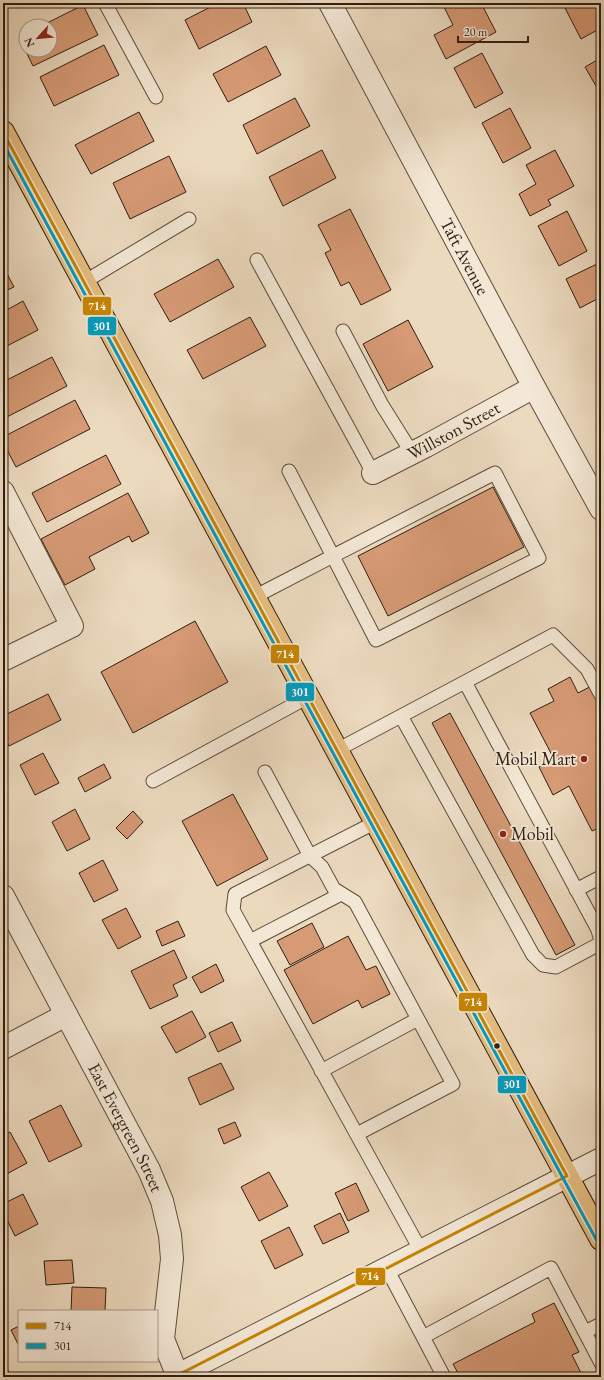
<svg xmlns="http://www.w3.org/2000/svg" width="604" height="1380" viewBox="0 0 604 1380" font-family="'EB Garamond',serif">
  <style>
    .building { fill: #d69a75; stroke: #2f1e11 }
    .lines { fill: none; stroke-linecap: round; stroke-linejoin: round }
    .lane-casing { stroke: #5e4d3c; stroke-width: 15 }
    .street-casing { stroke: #5e4d3c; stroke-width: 24 }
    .primary-casing { stroke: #2f1e11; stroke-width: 24 }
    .lane { stroke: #f3e7d5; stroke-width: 13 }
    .street { stroke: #f3e7d5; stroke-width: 22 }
    .primary { stroke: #e6bd80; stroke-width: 22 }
    .bus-1-casing { stroke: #f3e7d5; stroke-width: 6 }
    .bus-2-casing { stroke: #f3e7d5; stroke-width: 6 }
    .bus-1 { stroke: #c58404; stroke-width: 3 }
    .bus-2 { stroke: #059bbb; stroke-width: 3 }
    .poi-dot { fill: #8f2418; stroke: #f3e7d5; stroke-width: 1.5 }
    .bus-dot { fill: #2f1e11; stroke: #f3e7d5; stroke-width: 1.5 }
    .labels { text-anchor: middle; stroke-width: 3.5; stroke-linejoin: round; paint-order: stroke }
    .street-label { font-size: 18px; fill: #2f1e11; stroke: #f3e7d5 }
    .poi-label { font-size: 18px; fill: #2f1e11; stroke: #f3e7d5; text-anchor: end }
    .line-badge { stroke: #f3e7d5; stroke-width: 1.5 }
    .badge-label { font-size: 11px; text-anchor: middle; font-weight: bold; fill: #fff }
  </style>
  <rect width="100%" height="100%" fill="#ecdabf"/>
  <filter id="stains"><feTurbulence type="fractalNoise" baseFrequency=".005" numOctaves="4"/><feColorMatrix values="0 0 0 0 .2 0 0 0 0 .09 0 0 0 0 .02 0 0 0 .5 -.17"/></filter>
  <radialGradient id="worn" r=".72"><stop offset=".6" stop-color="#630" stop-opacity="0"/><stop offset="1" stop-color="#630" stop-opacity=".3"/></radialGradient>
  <path class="building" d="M218,3H243L252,22L199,49L185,20Z
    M451,3H481L496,32L446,59L434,35L453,25L444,7Z
    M575,3H601V28L581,39L565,8Z
    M83,5L98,35L33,66L19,37L26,33V50H50V26H41Z
    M104,45L119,75L54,106L40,77Z
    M266,46L281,75L228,102L213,74Z
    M482,53L503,93L475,108L454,68Z
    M599,59L601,62V83L596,86L585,67Z
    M295,98L310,126L257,154L243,125Z
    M510,108L531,148L503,163L482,123Z
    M139,112L154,141L91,174L75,145Z
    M322,150L336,178L283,206L269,177Z
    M555,150L574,186L548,200L551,205L530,216L519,194L536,184L526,165Z
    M169,156L186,192L130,219L113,183Z
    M350,209L391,290L361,305L349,282L341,286L325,253L331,250L318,225Z
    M567,211L587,251L559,266L538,226Z
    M218,259L234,287L170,322L154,294Z
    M601,262V297L580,308L566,279Z
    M3,266L14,287L3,292Z
    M23,301L38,330L3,348V312Z
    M250,317L266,346L203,379L187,350Z
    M408,320L433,367L388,391L363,344Z
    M52,357L67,386L3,419V382Z
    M75,400L90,429L16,467L3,442V437Z
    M106,455L121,484L47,522L32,493Z
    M493,487L524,547L388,616L358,556Z
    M128,493L149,533L132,542L129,536L89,557L95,569L65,585L41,539Z
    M195,621L228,682L133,733L101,672Z
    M570,677L578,693L601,681V827L592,831L569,786L553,795L539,767L554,759L530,713L554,701L548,689Z
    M48,694L61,720L9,746L3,733V716Z
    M450,713L575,945L556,955L432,723Z
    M43,753L59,783L35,795L20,765Z
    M104,764L111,778L85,792L78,778Z
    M233,794L268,859L217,886L182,821Z
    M75,809L90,839L67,851L52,822Z
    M133,811L143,822L127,839L116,828Z
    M103,860L118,890L94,902L79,873Z
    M126,908L141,937L118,949L102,920Z
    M178,921L185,936L162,946L156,931Z
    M312,923L324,947L290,965L277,941Z
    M348,936L366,970L376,966L390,994L362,1008L358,1000L313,1024L284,970Z
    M174,950L187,978L173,985L178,996L150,1009L131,971Z
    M216,964L224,981L201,993L192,977Z
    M192,1011L206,1037L176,1053L161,1027Z
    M232,1022L241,1041L218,1052L209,1033Z
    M221,1063L234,1089L200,1105L188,1078Z
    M61,1105L82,1146L49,1162L29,1121Z
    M235,1122L241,1136L224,1144L218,1129Z
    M10,1132L27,1163L3,1176V1136Z
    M269,1172L288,1206L259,1221L241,1187Z
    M356,1183L369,1211L348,1221L335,1193Z
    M23,1194L38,1224L15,1236L3,1212V1204Z
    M340,1213L349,1232L323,1244L314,1226Z
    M289,1227L303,1255L275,1269L261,1241Z
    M72,1260L74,1283L46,1285L44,1261Z
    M72,1287L106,1288L105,1311H71Z
    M554,1303L579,1352L572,1355L583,1377H460L453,1364L535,1322L532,1314Z
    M19,1326V1346L11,1330Z
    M3,1362L10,1374L5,1377H3Z"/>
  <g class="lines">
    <g class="lane-casing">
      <path id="lane" d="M105,3L156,97
        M257,260L373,473
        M84,282L189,219
        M343,331L382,405L412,453
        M254,597C334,555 415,514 495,473L539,558L376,640L289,471
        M465,682L553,635L587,669L601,695
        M401,716L465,682L598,930L601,941
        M337,750L401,716L533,955L543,965L556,967L601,943
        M265,772L310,856L322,867L334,889L355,902L418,1019
        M153,781L308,697
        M376,822L235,894L233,910L421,1251
        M576,890L601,877
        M250,941L341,894
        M321,1071L418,1019L453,1084L357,1134
        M387,1269L423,1337L551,1268L601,1363
        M585,1332L601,1324
        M423,1337L444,1377"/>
    </g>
    <g class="street-casing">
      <g id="street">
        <path id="s1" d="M330,3L534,387L601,509"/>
        <path id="s2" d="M373,473L426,446L534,387"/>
        <path d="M3,492L72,626L3,660"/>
        <path id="s3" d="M3,896L149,1170L162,1201L170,1235L172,1259L163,1339L178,1377"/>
        <path d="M3,1048L66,1015"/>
        <path d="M174,1377L601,1159"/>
      </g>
    </g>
    <g class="primary-casing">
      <path id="primary" d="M3,132L601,1239"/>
    </g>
    <use href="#lane" class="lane"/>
    <use href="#street" class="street"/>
    <use href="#primary" class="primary"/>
    <g class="bus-1-casing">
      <path id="bus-1" d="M3,132L567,1176
        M174,1377L567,1176"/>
    </g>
    <g class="bus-2-casing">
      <path id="bus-2" d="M3,143L597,1241"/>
    </g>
    <use href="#bus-1" class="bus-1"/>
    <use href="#bus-2" class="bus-2"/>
  </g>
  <g class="poi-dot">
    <circle cx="584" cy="759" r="4"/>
    <circle cx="503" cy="834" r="4"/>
  </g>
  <circle class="bus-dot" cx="497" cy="1046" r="3.5"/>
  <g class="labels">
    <g class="street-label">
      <text dy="6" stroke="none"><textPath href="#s1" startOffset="287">Taft Avenue</textPath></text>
      <text dy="6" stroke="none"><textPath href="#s2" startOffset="91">Willston Street</textPath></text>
      <text dy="6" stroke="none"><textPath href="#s3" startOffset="262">East Evergreen Street</textPath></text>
    </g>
    <g class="poi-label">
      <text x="576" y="765">Mobil Mart</text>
      <text x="511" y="840" text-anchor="start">Mobil</text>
    </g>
  </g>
  <g class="line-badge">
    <rect x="82" y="296" width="30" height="20" rx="4" fill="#c58404"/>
    <rect x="87" y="316" width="30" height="20" rx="4" fill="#059bbb"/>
    <rect x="270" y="644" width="30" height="20" rx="4" fill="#c58404"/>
    <rect x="285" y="682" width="30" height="20" rx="4" fill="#059bbb"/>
    <rect x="458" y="992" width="30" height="20" rx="4" fill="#c58404"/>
    <rect x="497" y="1075" width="30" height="19" rx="4" fill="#059bbb"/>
    <rect x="355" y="1267" width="31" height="19" rx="4" fill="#c58404"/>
  </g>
  <g class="badge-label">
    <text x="97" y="310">714</text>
    <text x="102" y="330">301</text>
    <text x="285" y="658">714</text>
    <text x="300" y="696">301</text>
    <text x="473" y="1006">714</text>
    <text x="512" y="1088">301</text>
    <text x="370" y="1280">714</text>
  </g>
  <rect width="604" height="1380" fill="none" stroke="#ecdabf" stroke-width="16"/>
  <rect x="4" y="4" width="596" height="1372" fill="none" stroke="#2f1e11" stroke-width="2"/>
  <rect x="8" y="8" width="588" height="1364" fill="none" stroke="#2f1e11"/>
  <rect x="18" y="1310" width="140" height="52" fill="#f3e7d5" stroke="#a59787"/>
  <rect x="26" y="1323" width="20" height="6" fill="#c58404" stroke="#a59787"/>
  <text x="54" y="1330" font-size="12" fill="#2f1e11">714</text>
  <rect x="26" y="1343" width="20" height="6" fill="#059bbb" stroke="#a59787"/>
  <text x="54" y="1350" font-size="12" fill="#2f1e11">301</text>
  <g transform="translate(38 38) rotate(243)"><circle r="19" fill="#f3e7d5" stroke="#a59787"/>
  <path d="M0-3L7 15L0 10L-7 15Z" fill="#8f2418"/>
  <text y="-6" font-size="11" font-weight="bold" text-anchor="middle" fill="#2f1e11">N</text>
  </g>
  <path d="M458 36v6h70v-6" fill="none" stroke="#2f1e11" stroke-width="2"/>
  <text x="464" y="36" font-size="12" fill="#2f1e11" stroke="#f3e7d5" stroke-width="3" paint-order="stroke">20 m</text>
  <rect width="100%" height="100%" filter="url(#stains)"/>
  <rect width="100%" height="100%" fill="url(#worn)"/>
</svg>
